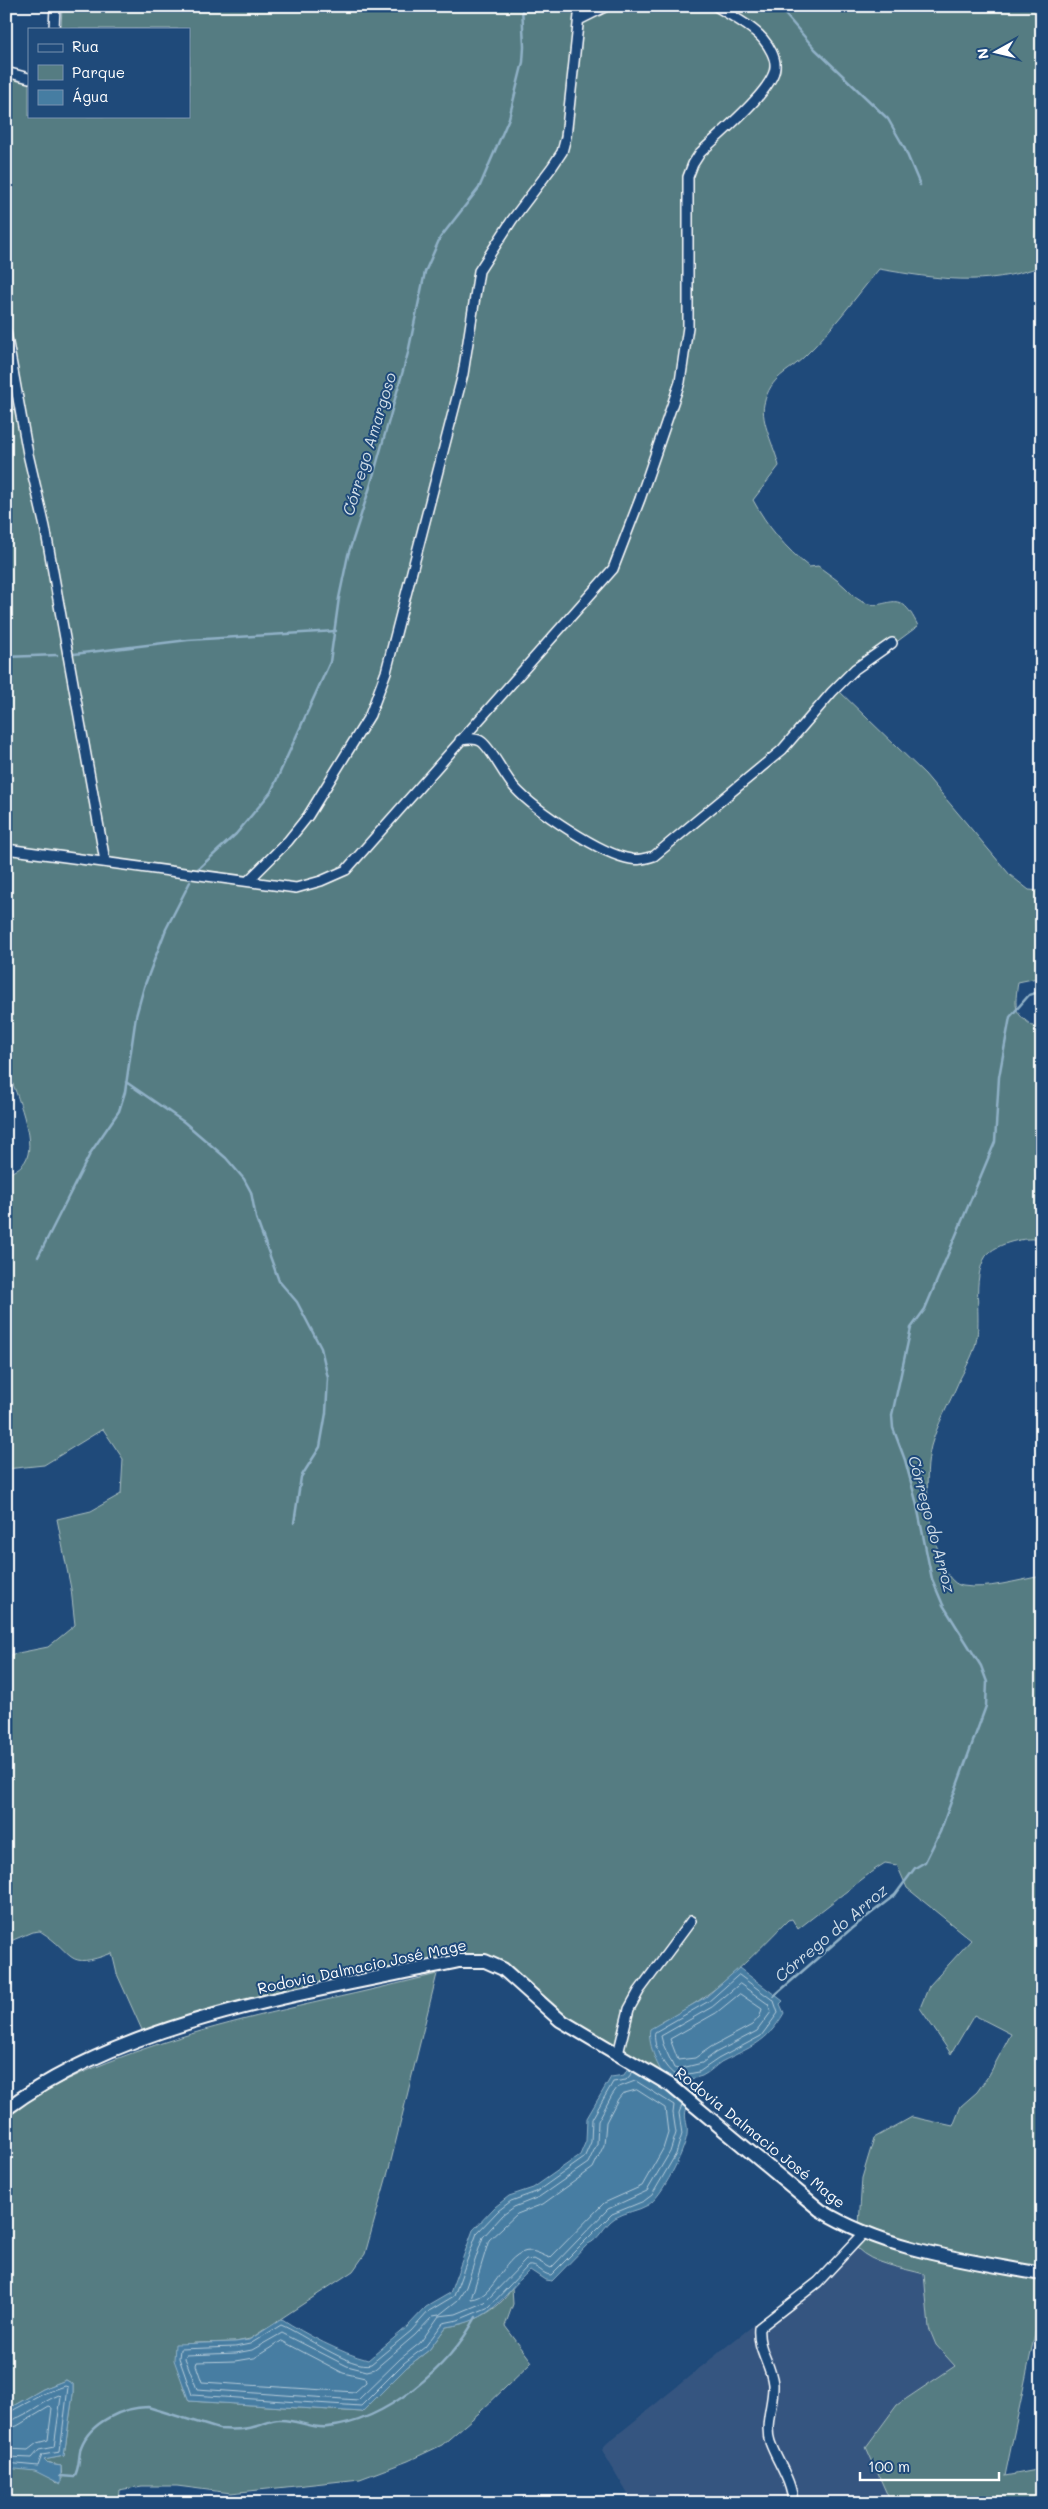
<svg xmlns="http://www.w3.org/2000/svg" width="1048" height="2509" viewBox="0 0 1048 2509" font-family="Mali,sans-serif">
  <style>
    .built { fill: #355580 }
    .green { fill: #557c82; stroke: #aabec0 }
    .water { fill: #467da2; stroke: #90b1c7 }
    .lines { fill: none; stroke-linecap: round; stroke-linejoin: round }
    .shore { stroke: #b5cbda; stroke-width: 1 }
    .stream { stroke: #90b1c7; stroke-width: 2.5 }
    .street-casing { stroke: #fff; stroke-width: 12 }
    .secondary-casing { stroke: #fff; stroke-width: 16 }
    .street { stroke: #1f4a7a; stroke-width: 9 }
    .secondary { stroke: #1f4a7a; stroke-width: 12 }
    .labels { text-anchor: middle; stroke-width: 4; stroke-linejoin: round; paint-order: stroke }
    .street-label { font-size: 15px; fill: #fff; stroke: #1f4a7a }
    .water-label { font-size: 16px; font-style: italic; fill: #d1dee8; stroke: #1f4a7a }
  </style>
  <rect width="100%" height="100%" fill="#1f4a7a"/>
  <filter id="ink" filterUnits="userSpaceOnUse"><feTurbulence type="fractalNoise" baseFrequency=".02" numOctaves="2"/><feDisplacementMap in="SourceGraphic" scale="10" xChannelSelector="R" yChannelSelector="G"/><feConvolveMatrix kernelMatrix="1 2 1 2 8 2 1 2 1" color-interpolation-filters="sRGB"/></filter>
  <g filter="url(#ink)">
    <path class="built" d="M857,2248L863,2254L890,2265L924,2274L929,2328L936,2345L955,2366L897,2405L866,2447L891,2503H633L602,2450L606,2444L727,2346L833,2263Z"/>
    <path class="green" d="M62,6H1042V266C984,287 938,279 879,269C855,298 832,330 805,356C787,374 771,375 764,404C760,421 775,448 779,466L753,500C767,526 786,549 809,567L818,566C827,573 838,580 846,588C851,593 855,598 861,601C887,615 897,581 918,626L848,678L837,689L925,774L1010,875L1029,890L1042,891V977L1018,982C1013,1016 1016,1013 1042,1033V1240C1027,1236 996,1243 986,1256C971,1279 982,1318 976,1342C973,1357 964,1370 958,1383C949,1404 937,1425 931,1446C923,1480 929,1515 937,1547C940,1560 948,1584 963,1586C985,1590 1019,1580 1042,1576V2269L905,2242L859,2225L862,2178L874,2138L912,2117L953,2126L961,2106L977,2092L989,2075L1011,2034L974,2015L951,2054L920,2008L929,1986L971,1940L907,1888L897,1865L885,1863L874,1870L798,1929L792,1919L788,1920C747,1962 716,1995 662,2022L665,2076L569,2019L492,1960L224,2015L146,2039L117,1974L112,1953C64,1971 77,1954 40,1931L32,1932L6,1943V1658L13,1654L48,1647L75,1625L71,1589L57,1519L91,1511L121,1494L123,1459L103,1429L44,1465L6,1469V1175C15,1171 26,1165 28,1154C33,1134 15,1087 6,1068V75L29,81V116H189V29H61Z
      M437,1974L390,2165L365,2254L353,2271L250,2339L235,2342L193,2343L183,2385L189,2401L362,2412L407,2367L429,2350L446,2327C472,2323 498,2312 512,2288L513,2304L505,2326L532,2362L479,2413L442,2445L408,2461L360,2479L231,2493L177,2486H142L119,2490L118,2503H6V2468C23,2468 44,2469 56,2483L62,2479L61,2466L45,2463L43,2460L64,2456L73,2394V2384L66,2380L43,2389L6,2410V2113C136,2032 291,2011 437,1974Z
      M864,2237L1042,2279V2300L1005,2476L1042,2469V2503H891L866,2447L897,2405L955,2366L936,2345L929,2328L924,2274C903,2268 872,2264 857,2248Z"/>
    <path class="water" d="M739,1968L783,2001L780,2004L784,2013C767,2043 750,2047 721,2062C715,2066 710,2072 702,2076C694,2079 685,2079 676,2082C673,2080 668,2078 665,2076C657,2068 647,2040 650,2029L706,1997Z
      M630,2064L689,2102C681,2119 689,2120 687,2135C684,2152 662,2197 648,2205C638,2211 625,2212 615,2218C604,2225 599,2240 588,2244L552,2281L545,2280L530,2270C499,2299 494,2320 446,2327L429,2350L407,2367L362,2412L189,2401L174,2360L175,2344L235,2342L249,2340L282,2319C305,2334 341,2353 368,2360L407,2327L426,2307L450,2293L473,2230L495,2207L509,2196L533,2188L580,2155L586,2141L587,2118L611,2077L624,2075Z
      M66,2380L73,2384V2394L64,2456L44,2460L48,2464L61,2466V2484L35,2471L6,2468V2410L43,2389Z"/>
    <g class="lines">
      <path class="shore" d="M739,1975L774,2001L778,2013L761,2036L718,2059L699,2072L677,2076C665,2070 652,2046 655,2032L709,2001Z
        M740,1984L768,2004L771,2012L757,2031L715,2053L702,2063L678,2069L674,2068L663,2044L661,2036L712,2007Z
        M740,1994L762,2009L760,2016L752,2025L711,2047L695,2058L678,2060L670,2039L716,2013Z
        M633,2072L626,2080L613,2082L592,2119L591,2142L584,2158L536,2192L511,2201L498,2211L477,2233L454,2296L429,2311L411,2331L371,2364C352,2370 301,2333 281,2325L250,2344L235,2347L180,2349L179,2358L192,2395L361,2406L404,2363L425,2347L443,2323L458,2320L489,2307L528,2266C538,2264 542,2275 551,2275L612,2214L644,2201L652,2195L676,2154L682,2134L679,2113L682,2105
        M636,2081L674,2105L673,2113L676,2133L670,2152L647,2191L608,2209L551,2268L534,2259L526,2260L485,2302L456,2314L439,2316L420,2343L400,2359L358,2400L197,2389L185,2358L186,2355L236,2353L252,2350L282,2333L347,2366L367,2371L375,2369L415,2335L433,2316L439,2315L458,2300L466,2287L483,2237L503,2215L514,2207L539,2197L588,2163L597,2144L598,2121L612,2095L617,2088Z
        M637,2090L665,2108L668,2133L663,2149L642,2186L604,2203L550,2258C544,2256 538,2252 531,2251C503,2250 497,2298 471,2299L489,2240L517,2214L543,2204L593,2168L604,2145L606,2122L618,2099L622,2094Z
        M282,2341L343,2373L365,2378L366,2382L355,2392L202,2382L196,2365L197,2362L236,2361L254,2358Z
        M6,2414L45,2393L65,2386L68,2387L60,2452L42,2455L38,2466L6,2463
        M6,2421C24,2419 42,2401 59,2395L61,2397L54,2447L39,2450L32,2458L6,2457
        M6,2428L17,2426L49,2407L52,2408L48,2440L37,2443L28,2450L6,2449"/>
      <path class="stream" d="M778,6L815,49L888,119L904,147L920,185
        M74,654L188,640L336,631
        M6,657L57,655
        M198,869L236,834L271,792L330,662L339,598L348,555L370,487L408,353L425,272L440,238L479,188L509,118L523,62L524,47L522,6
        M126,1082L184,1122L226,1158L244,1179L251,1192L256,1218L279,1281L297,1302L321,1348L328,1378L326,1413L320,1447L301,1477L294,1523
        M38,1257L91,1152L119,1111L125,1092L136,1016L144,987L166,929L190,882
        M774,1996L852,1928L895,1895L915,1868L925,1862L940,1832L986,1706L987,1682L981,1666L943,1605L932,1579L916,1501L905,1460L893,1428L892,1415L911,1328L925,1309L995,1142L999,1077L1010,1017L1029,995L1042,991
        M60,2476L74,2477C80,2468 78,2458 81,2447C90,2422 124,2407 148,2407L219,2429C232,2430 245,2430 257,2426C264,2424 271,2420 279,2420C296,2419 311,2429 328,2427C386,2421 449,2368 476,2317"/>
      <g class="street-casing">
        <path id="street" d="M579,20L607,6
          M54,29L55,6
          M6,72L29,78
          M6,332L28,454L45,527L105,861
          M460,740C467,739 476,737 482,742C493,751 504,776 515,788C535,810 602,855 631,859C638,861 646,858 654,856L782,750L832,692L855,669L892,643
          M6,849L296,888L321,881L346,870L613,569L640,499L680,382L688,327V177L693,164L700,153C718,135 774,90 775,67C776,58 769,46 763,39C751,25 731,16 716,6
          M248,881L288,841L308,816L370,715L386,672L463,374L479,271L512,220L552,167L562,152L566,137L580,6
          M618,2054L629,2009L639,1991L691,1921
          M793,2503C792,2480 777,2462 770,2442C764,2424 774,2402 773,2384C771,2364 757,2349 759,2328L818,2282L864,2233"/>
      </g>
      <g class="secondary-casing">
        <path id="secondary" d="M6,2109C128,2018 313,1992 459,1961H485L503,1969L560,2020L670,2085L820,2210C887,2251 966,2260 1042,2274"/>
      </g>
      <use href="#street" class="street"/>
      <use href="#secondary" class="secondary"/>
    </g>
  </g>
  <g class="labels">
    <g class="street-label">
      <text transform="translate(362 1967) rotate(-12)" y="5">Rodovia Dalmacio José Mage</text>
      <text transform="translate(760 2138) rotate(39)" y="5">Rodovia Dalmacio José Mage</text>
    </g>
    <g class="water-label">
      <text transform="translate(369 444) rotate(-73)" y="6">Córrego Amargoso</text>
      <text transform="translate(932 1524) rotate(75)" y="6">Córrego do Arroz</text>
      <text transform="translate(831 1933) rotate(-40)" y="6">Córrego do Arroz</text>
    </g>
  </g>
  <rect width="1048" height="2509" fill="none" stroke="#1f4a7a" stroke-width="25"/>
  <rect x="12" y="12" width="1023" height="2484" fill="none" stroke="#fff" stroke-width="2" filter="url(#ink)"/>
  <rect x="28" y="28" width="162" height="90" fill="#1f4a7a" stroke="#7992af"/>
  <rect x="38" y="44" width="25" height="8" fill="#1f4a7a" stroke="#7992af"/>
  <text x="72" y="52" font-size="15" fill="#ffffff">Rua</text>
  <rect x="38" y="65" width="25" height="15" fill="#557c82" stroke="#7992af"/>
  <text x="72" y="78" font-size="15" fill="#ffffff">Parque</text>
  <rect x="38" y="90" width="25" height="15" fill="#467da2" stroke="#7992af"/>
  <text x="72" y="102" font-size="15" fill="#ffffff">Água</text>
  <g transform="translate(996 52) rotate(262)" stroke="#1f4a7a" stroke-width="4" paint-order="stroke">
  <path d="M0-4L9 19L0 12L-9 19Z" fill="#ffffff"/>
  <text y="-8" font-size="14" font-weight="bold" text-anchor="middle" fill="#ffffff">N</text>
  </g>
  <path d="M860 2472v8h139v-8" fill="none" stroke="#ffffff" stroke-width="2.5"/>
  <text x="868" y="2472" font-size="15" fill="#ffffff" stroke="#1f4a7a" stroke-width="4" paint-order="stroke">100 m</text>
</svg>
